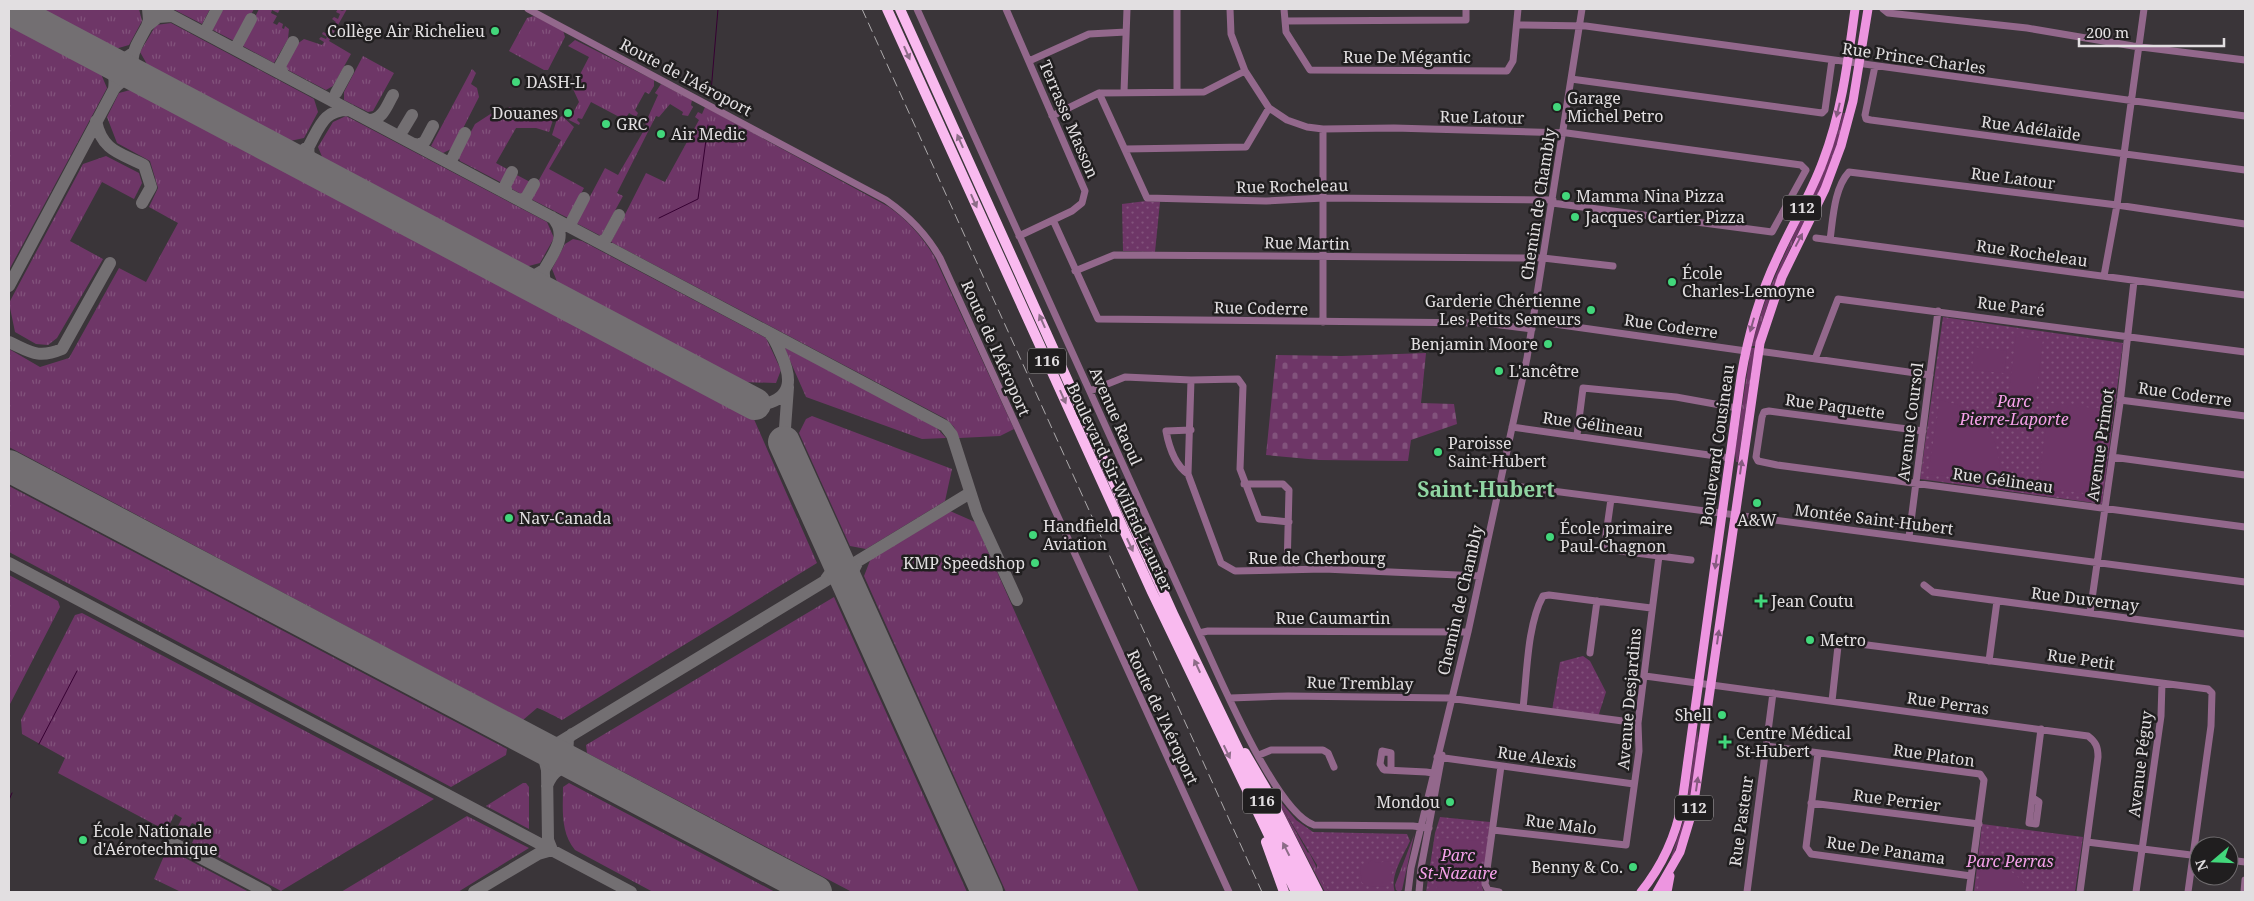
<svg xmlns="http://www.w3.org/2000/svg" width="2254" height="901" viewBox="0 0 2254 901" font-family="'Noto Serif',serif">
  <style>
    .grass { fill: url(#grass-tufts) }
    .cemetery { fill: url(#cemetery-stones) }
    .park { fill: url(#park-dots) }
    .garden { fill: #6e3667 }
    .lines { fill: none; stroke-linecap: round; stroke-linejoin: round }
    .stream { stroke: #360032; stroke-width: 1 }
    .taxiway { stroke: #736f72; stroke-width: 12 }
    .runway { stroke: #736f72; stroke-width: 32 }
    .minor { stroke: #93688c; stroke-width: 7 }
    .major { stroke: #ed95e0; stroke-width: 9 }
    .highway { stroke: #f9baef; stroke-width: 10 }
    .rail { stroke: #aca9ab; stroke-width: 1; stroke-dasharray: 10 5; stroke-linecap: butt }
    .oneway { fill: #8c6c87 }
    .oneway2 { fill: #865a80 }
    .poi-dot { fill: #42d77b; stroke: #201e1f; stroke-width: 2 }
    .labels { text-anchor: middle; stroke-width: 5; stroke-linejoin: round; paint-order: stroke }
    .shield { fill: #201e1f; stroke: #a8a5a7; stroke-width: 1 }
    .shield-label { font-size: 15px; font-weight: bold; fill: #e2dfe1 }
    .poi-label { font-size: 16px; fill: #e2dfe1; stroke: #201e1f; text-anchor: start }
    .street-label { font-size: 16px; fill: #e2dfe1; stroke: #201e1f }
    .park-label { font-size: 16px; font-style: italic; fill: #f5a0e9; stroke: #201e1f }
    .district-label { font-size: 21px; font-weight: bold; fill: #90d5a2; stroke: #201e1f }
  </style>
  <defs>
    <pattern id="grass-tufts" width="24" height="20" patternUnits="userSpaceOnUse" patternTransform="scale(1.25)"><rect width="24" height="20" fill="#6e3667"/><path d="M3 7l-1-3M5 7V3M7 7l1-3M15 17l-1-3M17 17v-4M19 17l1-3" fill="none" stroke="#82537c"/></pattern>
    <pattern id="cemetery-stones" width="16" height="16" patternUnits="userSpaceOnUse" patternTransform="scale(1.25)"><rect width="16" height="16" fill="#6e3667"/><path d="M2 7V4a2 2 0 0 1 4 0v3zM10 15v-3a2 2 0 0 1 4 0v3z" fill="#82537c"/></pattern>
    <pattern id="park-dots" width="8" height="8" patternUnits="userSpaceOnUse" patternTransform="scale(1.25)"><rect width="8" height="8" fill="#6e3667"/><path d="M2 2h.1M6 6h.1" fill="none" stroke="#82537c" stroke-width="1.8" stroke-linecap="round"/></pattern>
  </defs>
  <rect width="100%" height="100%" fill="#3a3539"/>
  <path class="grass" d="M40,9H139L142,21L129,45L115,49Z
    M173,9H210L202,24Z
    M223,9H254L236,42L211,29Z
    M259,9H280L278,13L272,10L271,13L277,16L273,23L277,25L279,22L283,24L282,28L284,29L285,26L289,29L288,39L274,63L241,45Z
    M338,9L342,11L347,9L329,41L351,54L333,86L326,90L284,68L297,44L304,39L322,45L324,42L319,39L321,37L326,39L327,37L322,34L323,32L328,34L331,30L328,27L330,23L334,25L336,22L332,19L334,17L338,19L340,14L336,12Z
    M534,16L563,30L565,37L548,70H544L509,51L527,18Z
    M171,23L314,99L318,112L304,138L290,141L148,66L140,52L156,25Z
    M9,24L101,74L107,88L9,270Z
    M575,40L654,80V86L649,94L645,92L635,110L638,113L636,117L629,113L625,120L591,102L582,119L578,118L577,120L580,123L579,125L569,120L579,102L573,89L574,86L589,57L568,46Z
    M363,56L394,73L373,111L368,112L344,100V92Z
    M472,69L476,73L471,84L477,88L479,97L453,148L443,153L431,146Z
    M661,84L692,100L691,105L693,107L688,116L682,115L683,112L670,104L659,117L656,116L617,193L623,196L601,236L576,223L605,168L618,175L647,125L645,124L658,95L655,93Z
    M134,89L753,417L817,563L562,720C561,719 539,708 537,708L523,720L9,447V349L40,367L69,358L119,268L146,282L178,223L149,207L158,188L150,161L117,143L107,117L119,93Z
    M509,107L529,117L532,111L541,117L553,120L549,132L536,128H516L496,163L509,170L502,183L460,161L458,156L475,124L492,113L496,114L499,111L503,114Z
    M705,107L889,207C908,221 921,235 934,256L1014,429L1000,436L959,438L954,427L946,419L611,242L646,173L665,182L699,120L695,117L698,112L702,114Z
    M1843,113H1845C1839,160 1813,204 1792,245C1776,277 1765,311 1755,346H1752C1771,262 1821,196 1843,113Z
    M346,116L547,222L554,238L540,263L525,267L323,159L318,147L333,122Z
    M562,116L574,127L549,169L584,188L568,218L529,198L561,140L552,135L557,119Z
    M106,156L139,173L142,183L134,199L102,182L70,241L103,259L57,338L48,345L36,344L15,332L9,303L83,164Z
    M515,174L532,183L525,196L508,187Z
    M573,239L582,241L766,338L781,370L776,383L742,382L558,284L552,269L565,244Z
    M784,347L934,425L946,438L922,439L806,397Z
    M1751,348H1755L1738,462H1736L1735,451Z
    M812,416L952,469L945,501L866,549L850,546L799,433L806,419Z
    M9,486L507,749L506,755L451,787L9,552Z
    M950,511L975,522L1139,892H1006L864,576L871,558Z
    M9,575L58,601L60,607L9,706Z
    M834,597L967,892H852L587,753L586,745Z
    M82,613L434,799L281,891L192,843L200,827L192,823L187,831L178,826L182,818L175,814L167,829L165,830L58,773L65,758L22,734L21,720L75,615Z
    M1697,730C1702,747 1692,803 1686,822C1683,834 1675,847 1673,858L1671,857L1685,816Z
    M1265,777L1308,853L1309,852C1315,864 1322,879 1329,892H1325Z
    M523,783H526L529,787V829L486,806Z
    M569,783L775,892H653L575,850C560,832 563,808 563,787Z
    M467,816L529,848L458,892H341Z
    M1414,835L1402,890L1399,892L1396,890L1395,885Z
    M167,849L170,850L249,892H181L154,879Z"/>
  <path class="cemetery" d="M1426,353L1421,403L1454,404L1457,424L1411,440L1408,461L1319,460L1266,455L1276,355L1342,356Z"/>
  <path class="park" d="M1146,201L1160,202L1155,252L1123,251L1122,204Z
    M1943,317L2123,343L2102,504L1920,479Z
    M1583,656L1590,661L1606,692L1598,717L1552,711L1560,662Z
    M1274,794L1296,820L1313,832L1407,834L1410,841C1404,854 1389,877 1395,892H1329L1317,871V865Z
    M1440,817L1490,822L1482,887L1484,892H1426L1435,833Z
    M1982,824L2083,837L2075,892H1974Z"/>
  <path class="garden" d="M2016,336L2043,339L2035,402L2008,398Z
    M1974,347L2007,351L2004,373L1972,370Z
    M1940,400C1980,407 2006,441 1998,482L1928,474Z
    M2049,403L2103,409L2091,494L2038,487Z
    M1440,838L1481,841L1477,892H1436Z
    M1371,860L1377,863L1389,861V866L1393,867L1392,874L1389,875V886L1371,887L1362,883L1360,868L1362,864H1368Z
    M1981,861C2003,865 2019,872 2029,892H1978Z"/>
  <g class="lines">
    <path class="stream" d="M711,92L718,9
      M659,218L698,199L708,125
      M39,744L77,671
      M9,800L12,793"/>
    <path class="taxiway" d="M18,9L23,15
      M148,9L149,20L147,26L158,17L172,16
      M159,9L945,426L952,435L977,513L1017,600
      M207,28L217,9
      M235,49L251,19
      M103,58C113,68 116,75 114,89C123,77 133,77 146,81
      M103,58C115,62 123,61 133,53
      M283,74L280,66L293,42
      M146,80C122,62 136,47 147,26
      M336,93L348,71
      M369,120C383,120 387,105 393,95
      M96,121C102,151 120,153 144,165L151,187L142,203
      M403,130L412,115
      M414,144L420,145L425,141L433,126
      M309,146C320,126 324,109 350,110
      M281,152C293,153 300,154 309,146C306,158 314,165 321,174
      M450,163L465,133
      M507,193L505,186L512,172
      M520,200L526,198L534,184
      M572,221L584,198
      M600,242L606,239L619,215
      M544,270C554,252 569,235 552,217
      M516,277H532L544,270C543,284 547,289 556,298
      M9,286L114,89
      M9,342C31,352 38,359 62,349L110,263
      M765,404C794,397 791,376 781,354C778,347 775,339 770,334
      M784,442L788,387
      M9,563L631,892
      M826,579L834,568L833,553
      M851,593L853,571L858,561
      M572,734L568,739L567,754L578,767
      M534,743L547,746L560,742L970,493
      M547,786C553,770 562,766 578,767
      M173,843L266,892
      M474,892L538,854L552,850L548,840L547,770L544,758L534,743"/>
    <path class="runway" d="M10,9L755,404
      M784,442L987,892
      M9,466L816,892"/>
    <path class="minor" d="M528,9L886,200C909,216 926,233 940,258L1229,892
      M917,9L1199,633C1218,673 1275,812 1314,825L1413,826L1429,828
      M1006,9L1085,191L1082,203L1072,211L1019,236
      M1230,9L1231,34L1245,71L1269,108L1287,120L1307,127L1323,129L1394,128L1567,133L1801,165L1806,170L1772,232L1552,203
      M1284,9L1286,32L1310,70L1507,71L1513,61L1518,9
      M1883,9L1888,13L2027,28L2133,46L2245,60
      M1285,21L1466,20V9
      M1518,25L1586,26L2245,116
      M1029,61L1089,34L1126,32
      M1875,66L1865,115L1866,119L1871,120L2245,170
      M1571,79L1822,113L1825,110L1832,60
      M1124,92L1127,9
      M1177,92V9
      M1099,93L1147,198L1266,201L1324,198L1553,200
      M1052,116L1099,93L1204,92L1245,71
      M1125,149L1246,147L1269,108
      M1053,220L1098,319L1485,323L1532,329
      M1816,238L2245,295
      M1830,240C1833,219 1834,188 1849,172L2117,205L2245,224
      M1075,271L1114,255L1543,258L1613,266
      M2104,276L2117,205L2144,9
      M1533,321L1746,351
      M1323,322V129
      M1758,351L1930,375
      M1815,359L1838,299L2245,352
      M1191,380L1188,474L1221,563L1235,571L1324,569L1480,576
      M1090,391L1125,377L1191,380L1238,379L1243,386L1240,469L1259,519L1289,522
      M2120,400L2245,416
      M1512,427L1730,458
      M1923,431L1769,411L1764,412L1762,417L1756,457L1758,461L1777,465L2245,527
      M1577,435L1583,388L1676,397L1737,408
      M2112,457L2245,475
      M1188,474C1175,465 1169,447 1166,431L1191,430
      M1244,484H1283L1289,490L1287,570
      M1500,484L2245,582
      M1611,499L1604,549L1691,560
      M1909,537L1938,311
      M1924,585L1933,592L2245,634
      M2090,613L2120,403L2134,281
      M1199,633L1208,631L1468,632
      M1590,653L1597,601
      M1989,661L1997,601
      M1645,676L2088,736C2096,742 2098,747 2098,757L2080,892
      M1230,698L1288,696L1448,698L1638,723
      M1832,701L1838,646L1844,642L2208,689L2212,693L2211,726L2188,892
      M1523,708C1527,675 1527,625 1543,596L1549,595L1651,608
      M1766,746L1980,774L1984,780L1969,892
      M1818,753L1806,847L1811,854L1971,876
      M1259,755L1271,750H1323L1328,753L1334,767
      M1437,757L1634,784
      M1391,770V753L1382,751L1380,764L1383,769L1385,770L1426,772L1433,773
      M2033,798L2039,802L2036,824L2029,823L2041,729
      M1811,803L1979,824
      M1493,830L1626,845L1639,751L1638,723L1659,556
      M2087,842L2199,856
      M2229,860L2245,862
      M1408,892L1411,868L1468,632L1527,358L1582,9
      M1419,892L1421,868L1442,755
      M1499,892L1488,890L1485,884L1501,766
      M1747,892L1773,693
      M2136,892L2161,716L2162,683
      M2244,892L2245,880"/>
    <path class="major" d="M1641,892C1662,866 1676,835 1682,803L1741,377C1748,335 1760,293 1779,254C1793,223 1811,194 1823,161C1842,112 1848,60 1855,9
      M1657,892L1680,852L1693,809L1760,343L1782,277L1825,189L1841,146L1853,101L1868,9
      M1667,892L1670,876"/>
    <path class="highway" d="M887,9L1152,592L1296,892
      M900,9L1174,616L1307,892
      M1245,753L1266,789L1318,892
      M1266,842L1284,892"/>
    <path class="rail" d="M862,9L1262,892"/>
  </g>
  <defs><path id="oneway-solid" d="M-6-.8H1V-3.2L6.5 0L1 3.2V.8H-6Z" transform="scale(1.25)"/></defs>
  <g class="oneway">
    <use href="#oneway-solid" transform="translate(907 53) rotate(66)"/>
    <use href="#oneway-solid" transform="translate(960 141) rotate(-114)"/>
    <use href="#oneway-solid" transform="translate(974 201) rotate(66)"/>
    <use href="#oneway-solid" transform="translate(1042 321) rotate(-114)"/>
    <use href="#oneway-solid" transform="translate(1063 397) rotate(66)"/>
    <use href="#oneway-solid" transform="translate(1130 545) rotate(65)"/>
    <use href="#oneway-solid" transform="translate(1197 666) rotate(-115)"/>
    <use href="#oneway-solid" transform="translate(1227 752) rotate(64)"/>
    <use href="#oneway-solid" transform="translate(1286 849) rotate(-117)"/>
  </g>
  <g class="oneway2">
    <use href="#oneway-solid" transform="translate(1838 110) rotate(104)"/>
    <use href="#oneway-solid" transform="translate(1799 240) rotate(-62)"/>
    <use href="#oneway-solid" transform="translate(1752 325) rotate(106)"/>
    <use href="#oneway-solid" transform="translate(1741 467) rotate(-82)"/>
    <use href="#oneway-solid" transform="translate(1716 562) rotate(98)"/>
    <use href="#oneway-solid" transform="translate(1718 637) rotate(-82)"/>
    <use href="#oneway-solid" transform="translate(1697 784) rotate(-82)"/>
  </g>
  <g class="poi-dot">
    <circle cx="495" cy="31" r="5"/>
    <circle cx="516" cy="82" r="5"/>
    <circle cx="1557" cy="107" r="5"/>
    <circle cx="568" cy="113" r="5"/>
    <circle cx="606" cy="124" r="5"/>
    <circle cx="661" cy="134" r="5"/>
    <circle cx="1566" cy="196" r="5"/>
    <circle cx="1575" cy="217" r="5"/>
    <circle cx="1672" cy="282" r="5"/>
    <circle cx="1591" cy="310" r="5"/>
    <circle cx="1548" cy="344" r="5"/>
    <circle cx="1499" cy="371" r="5"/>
    <circle cx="1438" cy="452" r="5"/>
    <circle cx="1757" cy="503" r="5"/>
    <circle cx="509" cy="518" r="5"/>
    <circle cx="1033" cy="535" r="5"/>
    <circle cx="1550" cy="537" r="5"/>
    <circle cx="1035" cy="563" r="5"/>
    <path d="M1758.5 593.5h5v5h5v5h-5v5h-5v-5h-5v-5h5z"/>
    <circle cx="1810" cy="640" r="5"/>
    <circle cx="1722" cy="715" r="5"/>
    <path d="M1722.5 734.5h5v5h5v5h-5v5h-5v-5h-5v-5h5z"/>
    <circle cx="1450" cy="802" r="5"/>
    <circle cx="83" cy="840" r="5"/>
    <circle cx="1633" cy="867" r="5"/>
  </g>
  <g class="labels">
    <g class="shield">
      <rect x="1783" y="195.5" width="38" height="25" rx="4"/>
      <rect x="1028" y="348.5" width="38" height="25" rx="4"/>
      <rect x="1243" y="788.5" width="38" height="25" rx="4"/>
      <rect x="1675" y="795.5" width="38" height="25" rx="4"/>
    </g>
    <g class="shield-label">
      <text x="1802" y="213">112</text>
      <text x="1047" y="366">116</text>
      <text x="1262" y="806">116</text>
      <text x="1694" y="813">112</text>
    </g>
    <g class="poi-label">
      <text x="485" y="37" text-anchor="end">Collège Air Richelieu</text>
      <text x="526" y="88">DASH-L</text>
      <text x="1567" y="104">Garage<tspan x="1567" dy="18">Michel Petro</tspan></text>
      <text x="558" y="119" text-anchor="end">Douanes</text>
      <text x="616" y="130">GRC</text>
      <text x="671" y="140">Air Medic</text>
      <text x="1576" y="202">Mamma Nina Pizza</text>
      <text x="1585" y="223">Jacques Cartier Pizza</text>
      <text x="1682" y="279">École<tspan x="1682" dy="18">Charles-Lemoyne</tspan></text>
      <text x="1581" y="307" text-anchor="end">Garderie Chértienne<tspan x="1581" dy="18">Les Petits Semeurs</tspan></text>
      <text x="1538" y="350" text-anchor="end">Benjamin Moore</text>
      <text x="1509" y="377">L'ancêtre</text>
      <text x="1448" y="449">Paroisse<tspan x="1448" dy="18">Saint-Hubert</tspan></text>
      <text x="519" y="524">Nav-Canada</text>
      <text x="1757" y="526" text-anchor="middle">A&amp;W</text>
      <text x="1043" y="532">Handfield<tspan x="1043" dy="18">Aviation</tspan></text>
      <text x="1560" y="534">École primaire<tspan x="1560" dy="18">Paul-Chagnon</tspan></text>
      <text x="1025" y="569" text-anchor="end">KMP Speedshop</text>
      <text x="1771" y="607">Jean Coutu</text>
      <text x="1820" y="646">Metro</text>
      <text x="1712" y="721" text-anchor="end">Shell</text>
      <text x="1736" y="739">Centre Médical<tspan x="1736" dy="18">St-Hubert</tspan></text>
      <text x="1440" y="808" text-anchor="end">Mondou</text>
      <text x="93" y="837">École Nationale<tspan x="93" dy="18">d'Aérotechnique</tspan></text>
      <text x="1623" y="873" text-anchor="end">Benny &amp; Co.</text>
    </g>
    <g class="street-label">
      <text x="1407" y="63">Rue De Mégantic</text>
      <text transform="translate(1914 58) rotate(8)" y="6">Rue Prince-Charles</text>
      <text transform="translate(686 77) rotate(28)" y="6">Route de l'Aéroport</text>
      <text transform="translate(1482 117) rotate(1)" y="6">Rue Latour</text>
      <text transform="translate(1069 119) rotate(67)" y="6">Terrasse Masson</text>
      <text transform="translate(2031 128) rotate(8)" y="6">Rue Adélaïde</text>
      <text transform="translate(2013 178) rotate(7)" y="6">Rue Latour</text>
      <text transform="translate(1292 186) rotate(-1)" y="6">Rue Rocheleau</text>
      <text transform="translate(1538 204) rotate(-81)" y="6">Chemin de Chambly</text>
      <text transform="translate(1307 243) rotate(1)" y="6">Rue Martin</text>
      <text transform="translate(2032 253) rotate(8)" y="6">Rue Rocheleau</text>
      <text transform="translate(2011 306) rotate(7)" y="6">Rue Paré</text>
      <text transform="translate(1261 308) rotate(1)" y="6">Rue Coderre</text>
      <text transform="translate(1671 326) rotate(8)" y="6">Rue Coderre</text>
      <text transform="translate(996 348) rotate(66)" y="6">Route de l'Aéroport</text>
      <text transform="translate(2185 394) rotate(8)" y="6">Rue Coderre</text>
      <text transform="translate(1835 406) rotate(8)" y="6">Rue Paquette</text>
      <text transform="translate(1116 416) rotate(66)" y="6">Avenue Raoul</text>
      <text transform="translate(1910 422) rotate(-83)" y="6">Avenue Coursol</text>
      <text transform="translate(1593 424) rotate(8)" y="6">Rue Gélineau</text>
      <text transform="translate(1717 445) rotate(-82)" y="6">Boulevard Cousineau</text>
      <text transform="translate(2100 445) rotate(-82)" y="6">Avenue Primot</text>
      <text transform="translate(2003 480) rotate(8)" y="6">Rue Gélineau</text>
      <text transform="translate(1120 487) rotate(65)" y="6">Boulevard Sir-Wilfrid-Laurier</text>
      <text transform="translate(1874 519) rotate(7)" y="6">Montée Saint-Hubert</text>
      <text x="1317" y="564">Rue de Cherbourg</text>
      <text transform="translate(2085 599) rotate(7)" y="6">Rue Duvernay</text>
      <text transform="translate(1460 600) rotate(-77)" y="6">Chemin de Chambly</text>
      <text x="1333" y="624">Rue Caumartin</text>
      <text transform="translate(2081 659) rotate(8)" y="6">Rue Petit</text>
      <text transform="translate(1360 683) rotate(1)" y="6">Rue Tremblay</text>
      <text transform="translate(1629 699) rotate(-85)" y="6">Avenue Desjardins</text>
      <text transform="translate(1948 703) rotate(8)" y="6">Rue Perras</text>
      <text transform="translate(1163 717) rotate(65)" y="6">Route de l'Aéroport</text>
      <text transform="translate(1934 755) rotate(8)" y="6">Rue Platon</text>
      <text transform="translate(1537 757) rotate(8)" y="6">Rue Alexis</text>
      <text transform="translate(2140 764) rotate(-83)" y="6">Avenue Péguy</text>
      <text transform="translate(1897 800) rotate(7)" y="6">Rue Perrier</text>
      <text transform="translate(1741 821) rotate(-82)" y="6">Rue Pasteur</text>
      <text transform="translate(1561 824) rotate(7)" y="6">Rue Malo</text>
      <text transform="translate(1886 850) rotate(8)" y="6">Rue De Panama</text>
    </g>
    <g class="park-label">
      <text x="2014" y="407">Parc<tspan x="2014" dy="18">Pierre-Laporte</tspan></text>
      <text x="1458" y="861">Parc<tspan x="1458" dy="18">St-Nazaire</tspan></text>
      <text x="2010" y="867">Parc Perras</text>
    </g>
    <g class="district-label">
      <text x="1486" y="497">Saint-Hubert</text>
    </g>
  </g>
  <rect width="2254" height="901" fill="none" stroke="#e2dfe1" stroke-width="20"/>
  <g transform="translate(2214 861) rotate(251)"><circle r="24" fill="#201e1f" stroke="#6e6b6d"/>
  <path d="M0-4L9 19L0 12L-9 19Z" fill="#42d77b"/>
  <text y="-8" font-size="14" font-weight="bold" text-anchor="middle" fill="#e2dfe1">N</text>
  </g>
  <path d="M2079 38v8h145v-8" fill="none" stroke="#e2dfe1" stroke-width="2.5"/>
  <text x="2086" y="38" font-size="15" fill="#e2dfe1" stroke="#201e1f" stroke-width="4" paint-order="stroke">200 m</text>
</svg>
